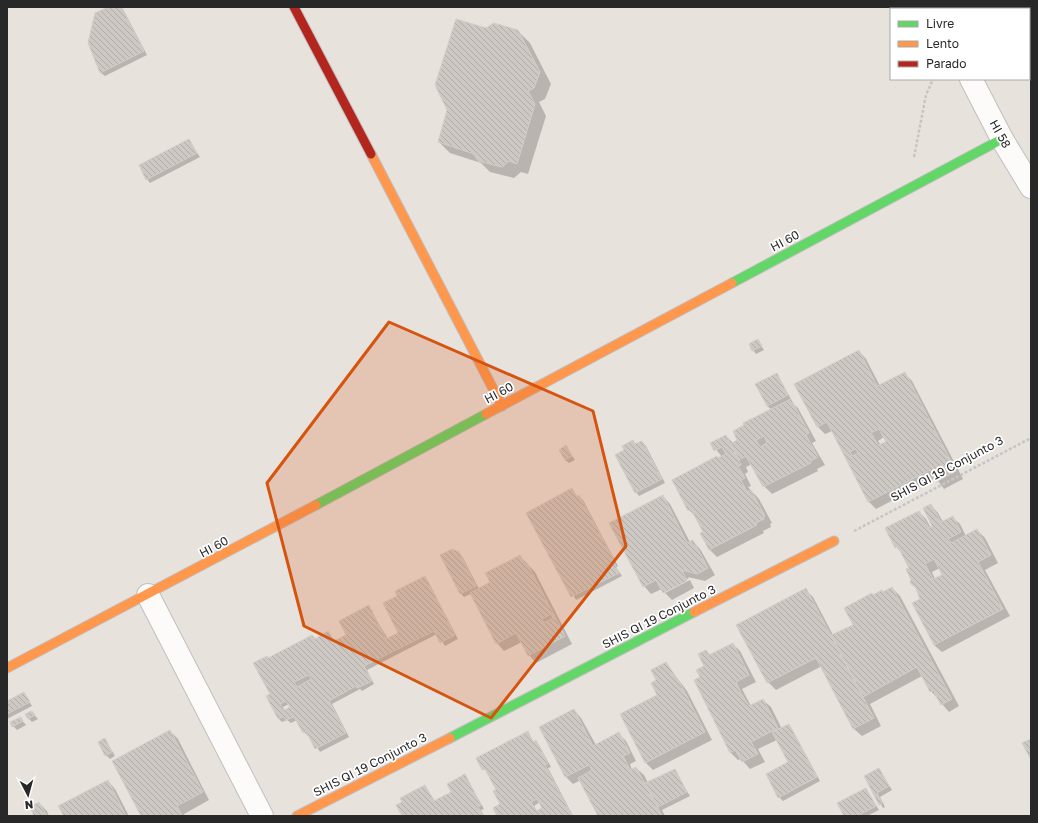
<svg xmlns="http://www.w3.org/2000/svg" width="1038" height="823" viewBox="0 0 1038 823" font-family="'Golos Text',sans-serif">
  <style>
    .shadow { fill: #0003; fill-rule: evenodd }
    .building { fill: url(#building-back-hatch); stroke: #d3cec9; fill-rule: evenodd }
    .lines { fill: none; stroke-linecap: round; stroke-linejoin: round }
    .lane-casing { stroke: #c0bfc0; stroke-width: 17 }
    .street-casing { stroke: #c0bfc0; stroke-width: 24 }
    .fast-casing { stroke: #c0bfc0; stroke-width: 11 }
    .slow-casing { stroke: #c0bfc0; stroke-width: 11 }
    .jam-casing { stroke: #c0bfc0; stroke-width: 11 }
    .path { stroke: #c6c5c5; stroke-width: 2.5; stroke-dasharray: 3 2; stroke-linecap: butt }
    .lane { stroke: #fcfbfa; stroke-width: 15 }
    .street { stroke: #fcfbfa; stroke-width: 22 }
    .fast { stroke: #63d668; stroke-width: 9 }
    .slow { stroke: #ff974d; stroke-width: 9 }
    .jam { stroke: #b3261e; stroke-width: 9 }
    .marked { fill: #d5540f; fill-opacity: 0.2; stroke: #d5540f; stroke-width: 3; stroke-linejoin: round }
    .labels { text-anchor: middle; stroke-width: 3.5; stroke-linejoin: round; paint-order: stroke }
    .street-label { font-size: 12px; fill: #282828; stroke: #fff }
  </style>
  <defs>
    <pattern id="building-back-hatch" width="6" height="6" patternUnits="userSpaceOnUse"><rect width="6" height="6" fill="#cdc8c4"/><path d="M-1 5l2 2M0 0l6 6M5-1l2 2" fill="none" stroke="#b0aca8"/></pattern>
  </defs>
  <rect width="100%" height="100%" fill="#e8e2dd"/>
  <path class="shadow" d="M110,7H122L147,55L105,76L101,73L89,43Z
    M518,31L530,43L551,84L545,99L539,102L546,116L528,174L521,172L514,178L490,172L481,163L450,153L439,142Z
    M189,141L200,157L150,183L147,179Z
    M758,341L764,350L756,354L753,350Z
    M859,351L866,359L880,386L904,373L912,381L963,479L944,489L936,478L876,509L869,502L832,431L825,434L818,427L796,384ZM884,437L887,442L881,445L878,441Z
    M777,374L791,399L789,400L798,408L816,441L812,443L825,465L817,469L818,471L772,494L764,486L752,464L746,467L748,472L745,474L751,486L748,487L759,499L772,523L770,524L771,527L763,531L764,533L717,557L710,550L701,534L704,532L697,518L689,510L719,459L722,457L711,443L726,436L734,444L772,410L767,406Z
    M633,441L637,445L642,442L646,446L665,483L639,496L636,492L625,451Z
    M566,447L575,460L569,463L565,460Z
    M572,490L578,497L579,496L583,500L618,566L616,567L622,576L576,600L528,513Z
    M663,496L670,504L690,542L693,541L700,549L715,575L705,581L688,577L689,578L665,591V593L690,580L694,588L672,600L664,592L662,589L651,594L644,586Z
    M931,505L938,513L943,522L952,517L960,524L966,536L977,530L985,538L998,563L985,570L1010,616L942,652L934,645L910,569L902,553L896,547L919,512L926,519L931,528L934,527ZM940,568L943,575L935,579L932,572Z
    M458,552L462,556L479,589L491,583L520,556L535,572L572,644L536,663L529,655L522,642L504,651L497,643L471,594L464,597L461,594Z
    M425,577L428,581L458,639L445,646L437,634L367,670L374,684L362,691L360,689L332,704L349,737L320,752L309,735L308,736L304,732L297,720L291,723L287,720L282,722L279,719L268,699L271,695L268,659L312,636L316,639L328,632L335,642L348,635L368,606L388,639L400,633L399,596ZM289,704L291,708L285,711L283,707Z
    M892,588L900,596L959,706L949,712L931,691L922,676L870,704L881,726L862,736L854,729L822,666L776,690L768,682L806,590L813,597L833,635L854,626L873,596Z
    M733,644L740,651L756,682L742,689L751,706L763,700L771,707L782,729L789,725L792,729L820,781L783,801L779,797L789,762L777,740L758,749L765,762L750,769L741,759L738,760L731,753L696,684L706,667V651L711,655Z
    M666,663L687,691L712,740L653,770L646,763L658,695L657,680Z
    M24,693L32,706L7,719V702Z
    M574,710L581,718L596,745L618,733L626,741L636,761L630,764L632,770L636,768L644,775L648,783L674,770L690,796L662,810L665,816H599L581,780L573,784L566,777Z
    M32,712L38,719L32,722L28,718Z
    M20,718L26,725L17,730L13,726Z
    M170,731L178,739L209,800L184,814L185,816H142Z
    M528,733L534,742L539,745L551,767L548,768L573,816H499L501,804L497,790L488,772L483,769ZM540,802L544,808L537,811L534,806Z
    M105,739L115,756L110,759L106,755Z
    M879,769L892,790L880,797L885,807L883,808L865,777Z
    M465,775L484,809L481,810L484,816H403L425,786L435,801L453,792Z
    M108,781L115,789L129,816H65Z
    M866,789L879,810L867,816H845Z
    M39,803L47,811L49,816H35Z"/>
  <path class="building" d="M108,7H121L144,51L100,73L88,43L95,13Z
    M456,19L486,28L494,23L518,30L540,72L534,88L528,91L535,104L517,164L509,161L502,167L478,161L474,154L438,142L447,110L435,85Z
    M189,139L197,153L146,180L139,165Z
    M758,339L762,346L752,351L749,344Z
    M859,350L877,386L905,372L956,471L936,482L930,470L868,502L827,422L817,427L794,384ZM879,429L886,442L878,445L871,433ZM856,449L858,453L852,456L850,451Z
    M777,373L788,395L767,406L755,384Z
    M791,399L809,433L806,435L818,457L810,461L811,463L763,487L746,456L739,460L731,444L737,440L733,431L744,425L743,423ZM764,436L767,443L760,447L756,440Z
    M726,435L741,465L738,466L745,478L741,480L747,492L751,490L765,516L763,517L764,519L756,523L757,525L709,550L700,533L703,532L691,509L688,511L672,480L717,456L718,458L726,454L722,447L714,451L710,443Z
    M633,440L635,444L642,441L662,479L635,493L615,455L624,450L622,446Z
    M566,445L572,456L565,460L559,450Z
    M572,488L577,497L579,495L615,562L614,563L619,573L571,597L526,513Z
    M663,495L687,543L693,540L708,568L697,574L682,570L687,581L663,593L656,580L643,587L609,523Z
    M931,504L941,522L953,516L961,532L948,539L951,543L977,529L991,555L978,562L1003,609L934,645L912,603L920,599L916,588L910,583L911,580L906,569L909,568L898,547L895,548L885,528L919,511L929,528L932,526L923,508ZM934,559L942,575L933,579L925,564Z
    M452,549L459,552L476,586L460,594L440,555Z
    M520,555L525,564L527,563L565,636L528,656L516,633L496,644L470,593L490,582L485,573ZM551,614L553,618L544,623L542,619Z
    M425,576L455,635L440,643L434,631L364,666L372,681L357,688L356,686L329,701L346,733L315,749L306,731L303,733L294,717L286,720L283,717L278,719L266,696L270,694L253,663L267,656L268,658L312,635L315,639L328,631L334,641L346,635L339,621L369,605L386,639L398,633L383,603L397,596L395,591ZM309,675L311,679L297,687L294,682ZM286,701L290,707L284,710L280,704Z
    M892,587L952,699L941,705L933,690L930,692L917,667L863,697L831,635L853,625L844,608L872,593L873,595L882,590L883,592Z
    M806,588L874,718L853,729L816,658L767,683L736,625Z
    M733,643L749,675L736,682L741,693L749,706L763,699L778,728L751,742L758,754L742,762L735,750L730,753L694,680L700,677L696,670L704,666L698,654L706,650L709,655Z
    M666,662L680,683L705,732L645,763L620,714L657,695L651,683L656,680L651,670Z
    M24,692L30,702L7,714V701Z
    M574,709L593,746L619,732L630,753L623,756L630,770L636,767L662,816H627L626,814L622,816H598L578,778L592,770L589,765L565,777L539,727Z
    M32,711L35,715L28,719L25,714Z
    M21,717L23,721L12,727L10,722Z
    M789,724L817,777L778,798L766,774L788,762L772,732Z
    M170,730L203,792L177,806L182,816H141L112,761Z
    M528,731L533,742L536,740L548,763L545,765L572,816H497L493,808L500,804L493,791L496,790L485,769L482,770L476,758ZM537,799L542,808L536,811L531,802Z
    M105,738L112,752L105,756L98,742Z
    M1031,739V758H1030L1022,743Z
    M879,768L889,786L877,793L882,803L879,805L864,776Z
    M675,769L687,792L658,807L645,783Z
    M465,774L481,805L478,807L483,816H402L396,805L402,802L400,798L425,785L434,801L451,792L447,784Z
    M108,780L126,816H64L58,806Z
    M866,788L876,806L857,816H844L837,803Z
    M39,802L47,816H34L30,807Z"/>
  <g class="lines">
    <g class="lane-casing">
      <path id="lane" d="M962,9V7"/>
    </g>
    <g class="street-casing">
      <path id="street" d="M933,7L934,9
        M971,79L1002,139L1031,187
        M148,595L262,816"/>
    </g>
    <g class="fast-casing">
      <path id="fast" d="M732,283L1002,139
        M316,505L486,414
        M450,738L694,612"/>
    </g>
    <g class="slow-casing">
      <path id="slow" d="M371,154L502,406
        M486,414L732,283
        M694,612L834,541
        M7,668L316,505
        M297,816L450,738"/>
    </g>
    <g class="jam-casing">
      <path id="jam" d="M294,7L371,154"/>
    </g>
    <path class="path" d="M1029,71L1031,75
      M914,157L926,95L933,79
      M854,531L1031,438"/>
    <use href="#lane" class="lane"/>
    <use href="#street" class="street"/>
    <use href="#fast" class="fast"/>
    <use href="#slow" class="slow"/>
    <use href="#jam" class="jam"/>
  </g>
  <path class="marked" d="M389,322L593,411L626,546L491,718L304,626L267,483Z"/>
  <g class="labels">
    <g class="street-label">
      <text transform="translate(1000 134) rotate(61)" y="4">HI 58</text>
      <text transform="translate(785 241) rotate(-28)" y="4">HI 60</text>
      <text transform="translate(499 393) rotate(-28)" y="4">HI 60</text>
      <text transform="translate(947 469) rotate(-28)" y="4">SHIS QI 19 Conjunto 3</text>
      <text transform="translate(214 547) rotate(-28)" y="4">HI 60</text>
      <text transform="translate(659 617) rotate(-27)" y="4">SHIS QI 19 Conjunto 3</text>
      <text transform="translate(370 765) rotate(-27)" y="4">SHIS QI 19 Conjunto 3</text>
    </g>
  </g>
  <rect width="1038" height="823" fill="none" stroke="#282828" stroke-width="16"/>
  <rect x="890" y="8" width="140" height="72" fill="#ffffff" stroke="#a9a9a9"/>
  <rect x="898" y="21" width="20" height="6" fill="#63d668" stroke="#a9a9a9"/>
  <text x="926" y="28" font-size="12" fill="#282828">Livre</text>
  <rect x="898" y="41" width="20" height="6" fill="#ff974d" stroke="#a9a9a9"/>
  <text x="926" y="48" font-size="12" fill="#282828">Lento</text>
  <rect x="898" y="61" width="20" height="6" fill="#b3261e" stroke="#a9a9a9"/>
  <text x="926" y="68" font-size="12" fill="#282828">Parado</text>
  <g transform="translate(28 795) rotate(174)" stroke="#ffffff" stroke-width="3" paint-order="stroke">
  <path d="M0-3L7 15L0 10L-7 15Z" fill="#282828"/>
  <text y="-6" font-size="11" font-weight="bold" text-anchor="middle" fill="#282828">N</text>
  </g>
</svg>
